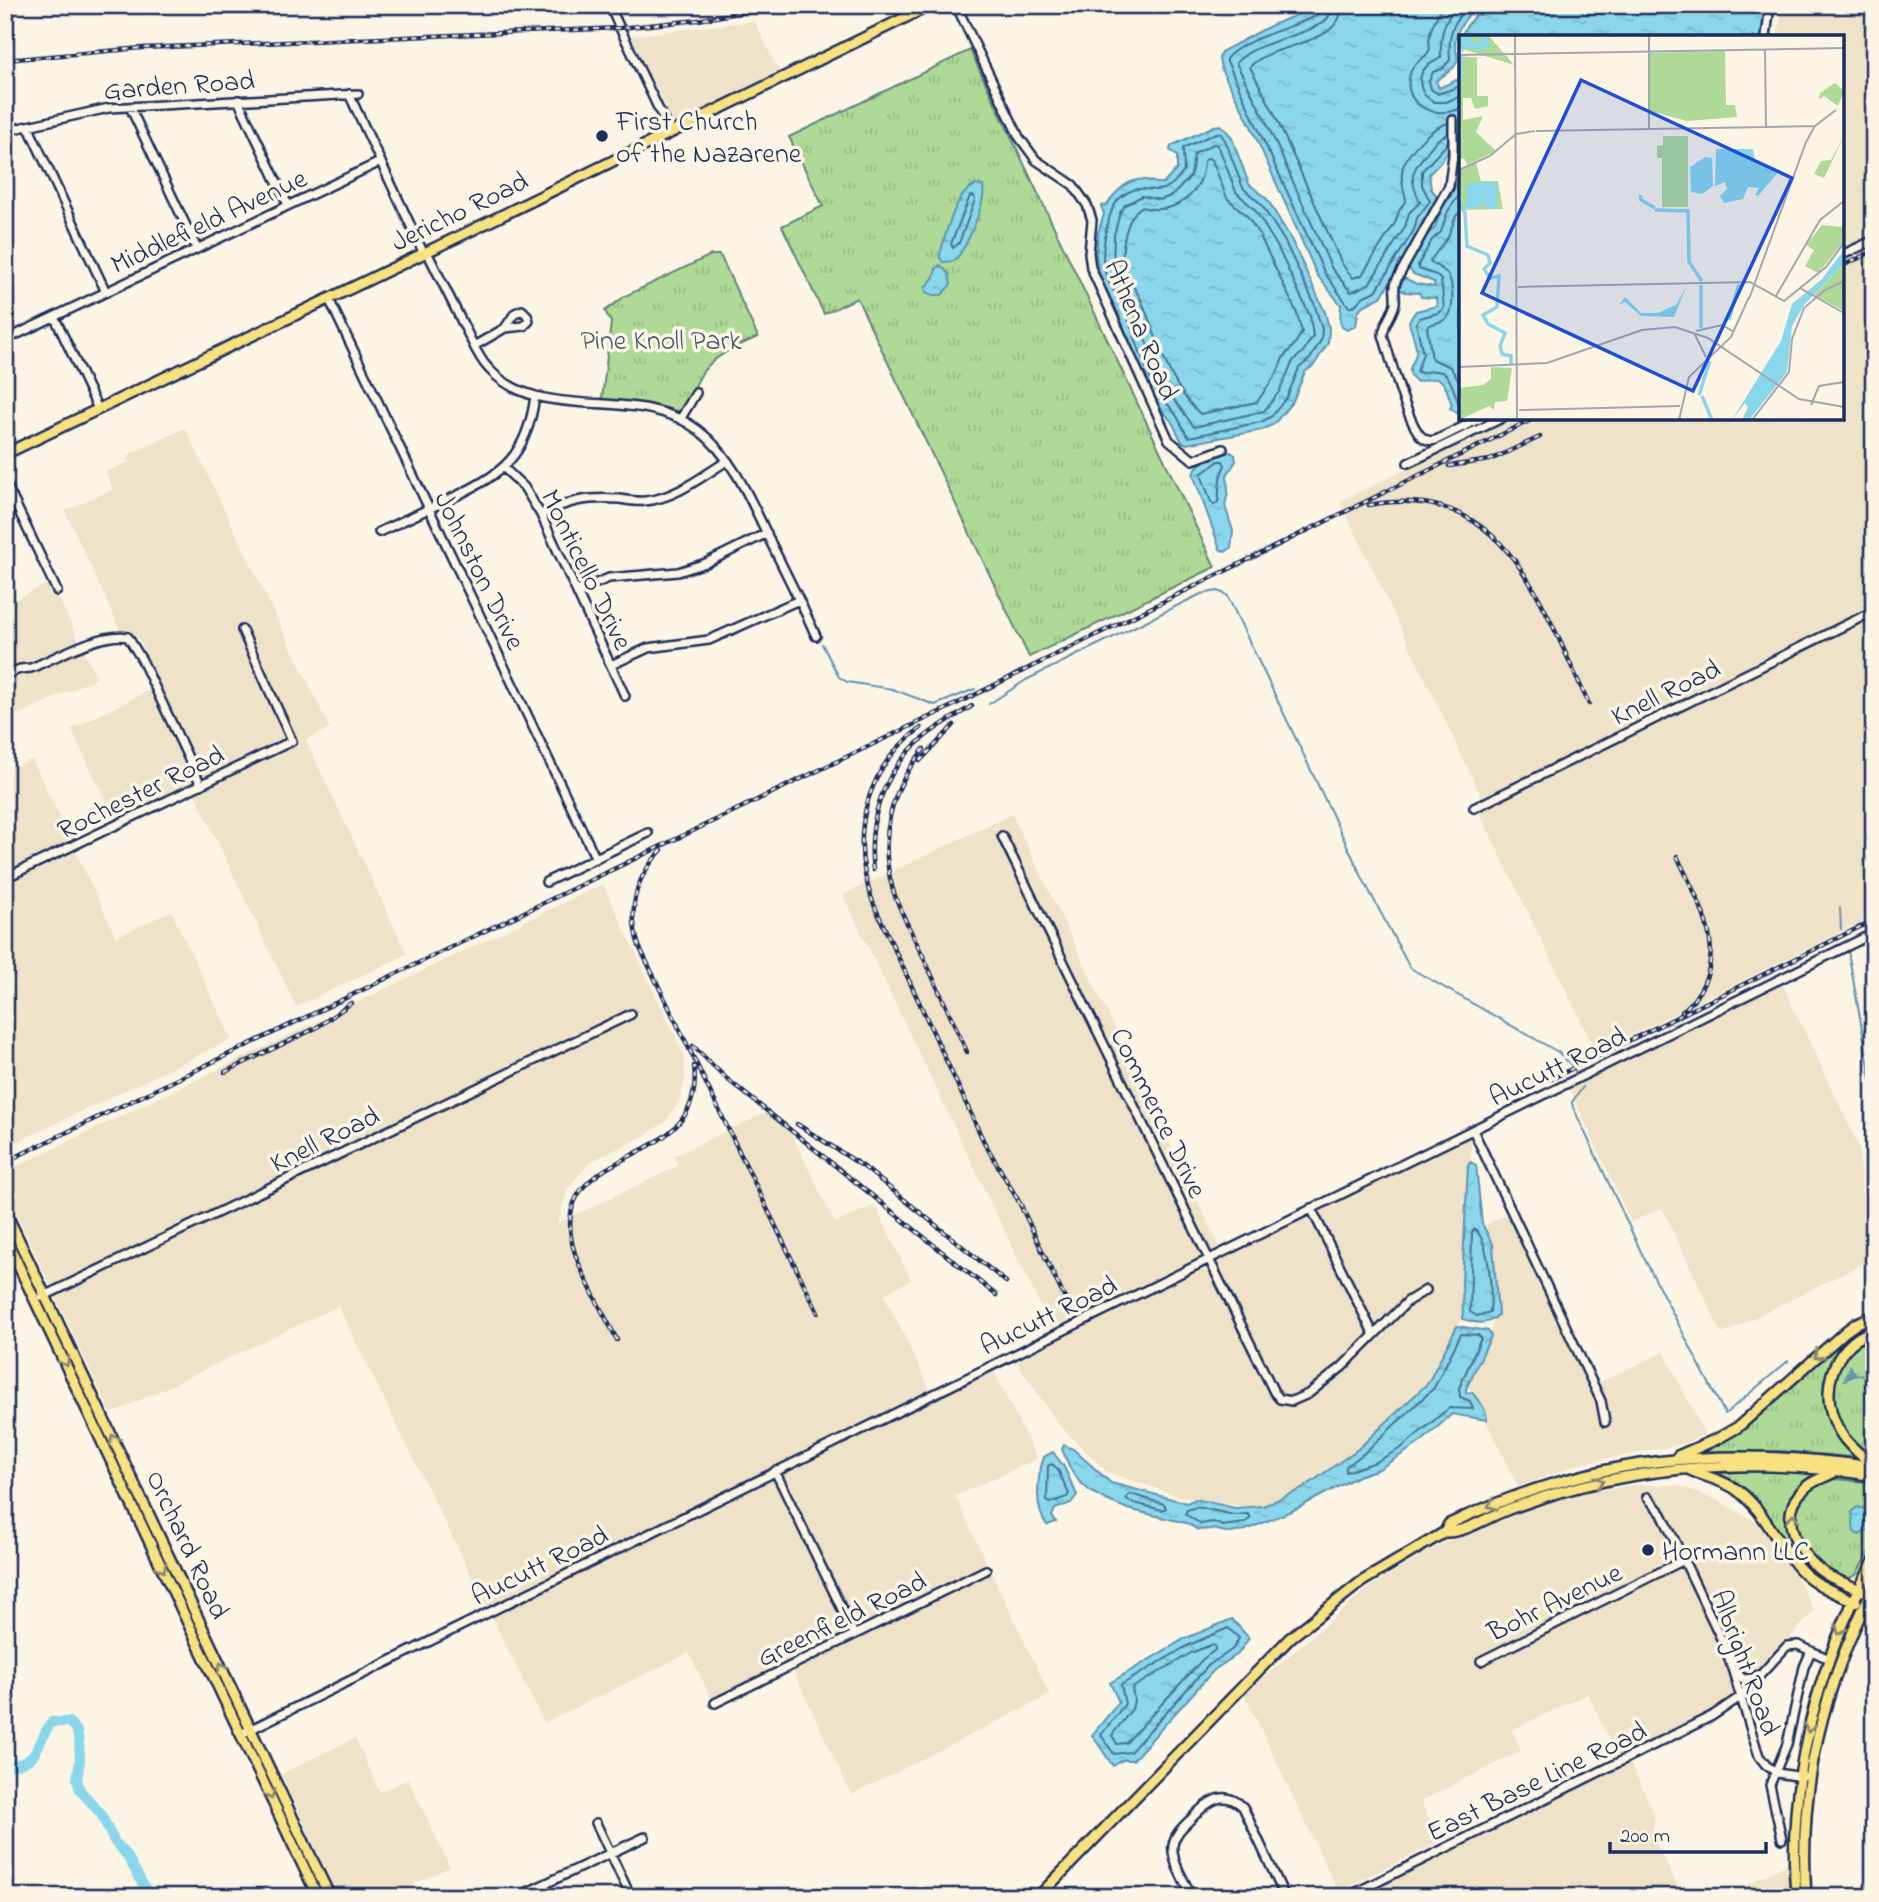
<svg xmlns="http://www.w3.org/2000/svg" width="1879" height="1902" viewBox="0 0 1879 1902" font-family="'Indie Flower',sans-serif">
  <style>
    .built { fill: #eee2c8 }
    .grass { fill: url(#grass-tufts); stroke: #64847a; stroke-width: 2 }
    .water { fill: url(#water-ripples); stroke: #5e93b2; stroke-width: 2 }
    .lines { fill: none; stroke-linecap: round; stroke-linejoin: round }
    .shore { stroke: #477296; stroke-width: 2 }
    .stream { stroke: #5e93b2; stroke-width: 2 }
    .river { stroke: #8ad6ea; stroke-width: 10 }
    .minor-casing { stroke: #1b2f5e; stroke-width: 12 }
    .major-casing { stroke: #1b2f5e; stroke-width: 14 }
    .minor { stroke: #fcf5e5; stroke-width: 7 }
    .major { stroke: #f8e181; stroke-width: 9 }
    .rail-casing { stroke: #1b2f5e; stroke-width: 4.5 }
    .rail { stroke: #fcf5e5; stroke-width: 2; stroke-dasharray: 5; stroke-linecap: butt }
    .oneway { stroke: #8a8870 }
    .poi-dot { fill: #1b2f5e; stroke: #fcf5e5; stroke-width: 2.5 }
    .labels { text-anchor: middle; stroke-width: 7; stroke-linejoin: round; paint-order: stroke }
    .street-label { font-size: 28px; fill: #1b2f5e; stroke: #fcf5e5 }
    .poi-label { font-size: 28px; fill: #1b2f5e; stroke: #fcf5e5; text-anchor: start }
    .park-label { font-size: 28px; fill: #405a6c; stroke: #fcf5e5 }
    .inset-river { fill: none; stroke: #8ad6ea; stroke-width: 3.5 }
    .inset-road { fill: none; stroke: #a2a6af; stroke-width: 2 }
    .view { fill: #1d4ed8; fill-opacity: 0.15; stroke: #1d4ed8; stroke-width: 3.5 }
    .inset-edge { fill: none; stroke: #1b2f5e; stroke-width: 3.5 }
  </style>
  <defs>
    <pattern id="grass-tufts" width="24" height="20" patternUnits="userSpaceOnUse" patternTransform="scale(1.75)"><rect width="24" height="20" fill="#aed997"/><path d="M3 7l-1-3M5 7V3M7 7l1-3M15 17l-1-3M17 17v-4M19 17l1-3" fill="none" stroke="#95bb85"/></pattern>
    <pattern id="water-ripples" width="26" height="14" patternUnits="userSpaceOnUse" patternTransform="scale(1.75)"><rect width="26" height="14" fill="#8ad6ea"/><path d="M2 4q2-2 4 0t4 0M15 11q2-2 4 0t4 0" fill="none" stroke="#76b8cb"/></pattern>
  </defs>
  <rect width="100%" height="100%" fill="#fcf5e5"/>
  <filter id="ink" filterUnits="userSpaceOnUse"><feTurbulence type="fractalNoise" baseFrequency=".0143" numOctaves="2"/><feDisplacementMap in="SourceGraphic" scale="14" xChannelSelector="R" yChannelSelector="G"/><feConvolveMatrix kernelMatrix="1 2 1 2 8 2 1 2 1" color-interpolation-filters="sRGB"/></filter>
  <g filter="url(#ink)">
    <path class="built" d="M1784,5H1874V235L1842,251V37H1777Z
      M754,21L781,75L675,125L630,36Z
      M1874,243V916L1596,1052L1478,810L1475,802L1482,798L1340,501L1514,418H1842V259Z
      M185,428L330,728L306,740L407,954L296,1007L194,792L207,785L148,658L139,638L120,630L65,511L113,489L106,472L129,462L127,456Z
      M51,582L97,678L5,721V605Z
      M152,689L198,784L117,824L71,729Z
      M32,759L71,841L5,872V771Z
      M1012,814L1220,1247L1051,1328L843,895Z
      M75,850L116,937L171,911L232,1039L5,1148V990L17,984L5,960V884Z
      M603,884L684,1055L685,1079L679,1102L664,1123L644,1136L592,1161L578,1176L568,1188L558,1223L678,1166L674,1156L765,1113L792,1135L835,1223L875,1205L911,1280L884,1294L930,1390L989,1361L1037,1459L955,1496L1050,1695L851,1795L793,1670L716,1708L689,1653L544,1723L338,1306L111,1414L5,1190V1172Z
      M1781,982L1859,1146L1866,1262L1722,1334L1662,1208L1631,1222L1569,1088Z
      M1471,1134V1225L1464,1313L1436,1382L1317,1484L1259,1508L1178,1496L1107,1472L1058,1424L1014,1358Z
      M1509,1213L1592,1386L1664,1352L1705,1434L1683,1444L1576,1465L1518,1487L1469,1386L1493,1325L1492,1252L1484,1226Z
      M1635,1485H1678L1717,1500L1762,1525L1801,1585L1814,1611L1730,1704L1618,1759L1588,1694L1512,1730L1521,1751L1421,1801L1439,1842L1338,1891L1244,1694L1370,1587L1426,1552L1467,1531L1519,1511L1577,1494Z
      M355,1738L380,1792L408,1779L450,1867L387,1897H338L281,1774Z
      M1630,1763L1655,1814L1652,1837L1684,1897H1389L1383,1884Z
      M1790,1863L1793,1897H1722Z"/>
    <path class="grass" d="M970,50L1215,567L1029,657L857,298L824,314L782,226L823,206L789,137Z
      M711,255H719L721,257L758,337C740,345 714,355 702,373C695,385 689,399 681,412L649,404L602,399L611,322L605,311L625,296Z
      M1874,1335V1458C1823,1434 1817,1356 1874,1335Z
      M1836,1343L1839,1347L1829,1369L1826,1406L1861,1458L1782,1451L1696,1452L1706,1447Z
      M1767,1470L1822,1474L1795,1496L1794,1545L1847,1589L1846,1593L1810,1574L1764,1515L1712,1474Z
      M1837,1479L1874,1483V1543L1856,1575L1847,1579C1793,1564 1768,1485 1837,1479Z"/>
    <path class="water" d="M1321,5H1477C1467,17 1455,29 1455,45C1456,51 1459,57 1457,62C1453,72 1442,75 1436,81L1439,88L1461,78V164L1457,148L1450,149L1438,165L1429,174L1431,189L1439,198L1431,214L1423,221L1421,231L1381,297L1361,307L1358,313L1356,326L1347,330L1342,327L1340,321L1341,305L1317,275L1250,124L1222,71L1219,59L1221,52L1272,25Z
      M1484,5H1767L1764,37H1461L1465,28Z
      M1221,125L1231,136L1249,184L1267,199L1291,239L1325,312L1329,328L1328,343L1314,365L1305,372L1293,401L1274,424L1262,430L1187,444L1182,442L1172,422L1151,396L1117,310L1100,280L1096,255L1098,233L1104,214L1101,206L1107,205C1115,192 1129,177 1146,180C1153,182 1156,184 1164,183L1177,169V156L1170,150L1171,146L1214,126Z
      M1461,169V416L1450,408L1452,405C1443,380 1445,374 1417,382C1401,369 1417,363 1416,350C1416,340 1410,330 1409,321L1416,311L1437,306L1436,298L1421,297L1420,293L1405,292L1399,289L1404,278L1417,284L1435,287L1434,282L1413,274L1408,267L1428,234L1435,228L1442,207L1451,196L1458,181Z
      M976,185L983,186C987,200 966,250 954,261L943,262L940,258V254C946,234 955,192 976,185Z
      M940,265L949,274L951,284L942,295H933L926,292L925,288L934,277L936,269Z
      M1231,452L1235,455L1236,461L1227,475L1228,492L1225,506L1233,531L1231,548L1225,552L1220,549L1193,474C1198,460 1217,454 1231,452Z
      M1471,1162L1476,1165L1482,1224L1493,1244L1498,1315C1488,1326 1475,1323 1463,1319L1462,1282L1468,1165Z
      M1457,1326L1488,1331L1491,1336L1466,1389V1393L1472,1392C1478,1401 1487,1408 1487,1420L1452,1414L1421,1442L1379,1469L1358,1476L1298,1508L1246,1530L1231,1533L1212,1529L1198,1530L1186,1523L1128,1509L1106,1500L1090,1491L1079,1481L1070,1468L1062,1449L1064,1445L1073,1449L1111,1483L1187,1503L1195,1499L1235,1508L1263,1506L1302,1489L1358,1449L1428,1383Z
      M1053,1452L1064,1467L1077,1495L1071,1503L1055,1509L1052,1516L1056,1522L1047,1525C1034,1509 1037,1476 1044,1457Z
      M1857,1507L1874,1511V1532L1867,1530L1859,1535L1854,1532L1852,1512Z
      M1232,1619L1249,1638L1238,1654L1214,1670L1133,1760H1123L1113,1766L1092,1735L1119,1702L1110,1683L1184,1639Z"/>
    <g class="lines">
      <path class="shore" d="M1323,5L1318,15C1295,27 1241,39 1226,59L1324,272L1349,307H1353L1364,296L1376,291L1414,230L1417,218L1430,201L1422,185V171L1448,143
        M1332,5C1331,11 1330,16 1326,20C1306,37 1254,41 1236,63L1264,117L1332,269L1351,292L1369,284L1405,227L1409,213L1420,202C1408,175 1411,173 1427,152C1433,144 1438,137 1448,134
        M1342,5C1341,48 1272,41 1250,67L1274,113L1342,264L1353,278L1362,275L1395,223L1399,211L1406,200C1404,191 1401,182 1402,172C1404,155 1431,127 1448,123
        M1443,5C1437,16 1430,28 1429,40C1429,44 1431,48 1429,51C1427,57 1415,61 1411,71C1399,103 1433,121 1461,108
        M1457,5C1443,21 1440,37 1441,57C1436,62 1431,62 1426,67C1415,79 1421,95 1434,102H1446L1461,96
        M1461,86L1438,94L1431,89L1429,81L1433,72L1442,69L1450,60C1448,35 1451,25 1468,5
        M1216,133H1220L1225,140L1243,188L1261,204L1285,242L1314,303L1322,329L1321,340L1310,359L1299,368L1287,397L1272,416L1261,422L1189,437C1184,432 1182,425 1178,418C1172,407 1161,399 1155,388C1142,364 1135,334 1124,308C1118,295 1107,284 1104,269C1101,253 1107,209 1120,198C1147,174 1156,209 1184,171L1183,148Z
        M1213,144L1218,145L1236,192L1255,210L1277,246L1310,316L1313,336L1303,352L1293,361L1279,392L1264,411L1194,427L1162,383L1132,304L1113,265L1114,235L1120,213L1125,205L1142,196L1160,200L1173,195L1191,176L1194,154Z
        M1208,158L1212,160L1227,198L1247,216L1259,234L1296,311L1302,332L1295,344L1283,358L1277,373L1257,402L1200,414C1167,383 1159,340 1141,300C1136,289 1126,278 1124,266C1120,249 1126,217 1141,207C1174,216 1203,195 1204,161Z
        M1461,192L1448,211L1441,232L1432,240L1418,265L1419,269L1436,275L1441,280L1444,308L1438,313L1420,318L1416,323L1423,353L1417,371L1421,373C1454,364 1449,385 1461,408
        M970,196H974L975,200L959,243L953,248L951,244Z
        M1461,211L1456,216L1448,237L1430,261C1435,266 1443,268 1448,275C1453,283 1455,311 1447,318C1440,324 1432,322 1427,327L1432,359L1450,367L1461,384
        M1219,461H1223L1225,465C1218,477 1220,489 1218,502L1214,505L1211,502L1201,474Z
        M1475,1229C1490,1243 1492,1291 1490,1312L1477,1316L1470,1312L1472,1232Z
        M1461,1334L1478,1335L1481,1338L1459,1388L1460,1397L1470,1401L1473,1409L1449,1408L1401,1448L1376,1462L1346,1472V1467L1363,1454L1434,1388Z
        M1052,1464L1058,1470L1069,1494L1067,1497L1050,1503L1047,1501L1048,1466Z
        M1130,1494L1164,1504L1166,1508L1162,1510L1130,1502L1126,1498Z
        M1197,1507L1234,1515L1248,1514L1251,1518L1244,1523L1223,1526L1213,1522L1201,1524L1185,1514L1187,1510Z
        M1228,1628L1239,1638L1233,1649L1209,1665L1130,1752L1114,1754L1101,1735L1125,1704L1121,1685L1187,1646Z
        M1211,1645L1215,1646V1650L1203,1659L1126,1743L1117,1744L1112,1735L1132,1709L1134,1701L1132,1688L1191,1653Z"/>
      <path class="stream" d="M822,644L839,677L847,682L892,689L935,705L975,689
        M989,704L1026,680L1201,594L1218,591L1227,595L1364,881L1410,968L1558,1052L1572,1066
        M1840,908L1841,929
        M1848,951L1874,1095
        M1575,1071L1576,1074
        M1583,1087L1572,1102L1573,1107L1643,1256L1725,1414L1788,1361
        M1849,1366L1856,1374
        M1848,1369L1853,1372
        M1847,1372L1868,1377L1874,1382
        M1846,1374H1852
        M1845,1377L1852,1375
        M1844,1380L1856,1375
        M1870,1429H1874
        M1873,1432H1874"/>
      <path class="river" d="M5,1764L10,1766C43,1761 35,1742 52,1722H69L77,1731L79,1742L80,1760L77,1780L80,1790L101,1814L114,1841L126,1854L150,1897"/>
      <g class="minor-casing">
        <path id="minor" d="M609,5L670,133
          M956,5L1019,137L1036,160L1073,185L1087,205L1092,220L1089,253L1091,268L1169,440L1193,460L1223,449
          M1766,37L1770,5
          M349,94L423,252L429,256C441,280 453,304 465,328C472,341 478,358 489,369C542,426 637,383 698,430C734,457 753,505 772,545C787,575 802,605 816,636
          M238,100L288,205
          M130,107L197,249
          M1453,120V155L1449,186L1396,281C1393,289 1396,295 1395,303C1393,315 1384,322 1383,335C1390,357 1407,422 1421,436C1426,441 1430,441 1436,440L1481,418
          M28,126L106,292
          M5,131L109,108L358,94
          M1842,255L1874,240
          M329,299L596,859
          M55,318L98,409
          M5,340L380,162
          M474,346L505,328L524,326L529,321L527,315L522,310L515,313L505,328
          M681,418L696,393
          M1408,463L1502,418
          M504,468L524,487L541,515L625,696
          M5,482L57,591
          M541,515C569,500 587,497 619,499C627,500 637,502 645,501C676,498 701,477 727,461
          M379,532C403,521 428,509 452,498C503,473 527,457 535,396
          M577,591L609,578L678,572L706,563L767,533
          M611,665L648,648L709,640L799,600
          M5,675L20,669L31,668C55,658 103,631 128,637L142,660L201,785
          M1474,808L1874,611
          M1002,836L1274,1392L1280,1399L1292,1401L1308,1394L1342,1367L1408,1301L1426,1290
          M5,878L292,741L242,630
          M546,882L648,833
          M1473,1130L1601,1401L1605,1422
          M1311,1208L1374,1335
          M42,1297L631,1014
          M775,1471L854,1634
          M1647,1497L1662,1514L1726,1649L1759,1756L1766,1765L1777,1773L1803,1777
          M1481,1661L1684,1560
          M1736,1671L1743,1679L1753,1678L1758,1675
          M715,1703L986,1570
          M241,1734L1874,933
          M596,1823L631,1897
          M1782,1839L1770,1785L1787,1744L1804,1667L1811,1651
          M543,1885L548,1897
          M517,1897L645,1837
          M1192,1897C1185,1882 1171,1861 1173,1845C1175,1833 1184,1826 1192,1818C1207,1802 1224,1788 1243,1807L1285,1897
          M1347,1897L1712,1716L1740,1697L1787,1646L1798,1645L1829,1659"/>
      </g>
      <g class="major-casing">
        <path id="major" d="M5,454L464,234L931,5
          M5,1211L330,1897
          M5,1237L318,1897
          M1874,1330C1830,1346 1816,1397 1842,1435C1850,1448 1863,1456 1874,1466
          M1678,1456L1717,1439L1738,1427L1846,1331L1857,1323L1874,1316
          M1688,1469C1704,1477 1722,1479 1737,1490C1766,1511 1779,1549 1804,1573C1819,1587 1838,1594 1856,1602
          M1838,1470C1827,1477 1814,1479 1805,1488C1774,1516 1799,1557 1827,1575C1837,1581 1850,1585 1862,1591
          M1445,1532C1466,1533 1489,1516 1509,1509C1526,1503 1543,1497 1560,1492C1663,1463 1769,1459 1874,1476
          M1038,1897L1290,1638L1361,1582L1445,1532L1449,1524C1593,1456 1719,1445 1874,1467
          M1796,1897C1787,1779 1817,1664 1874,1561
          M1806,1897C1798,1782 1823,1689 1874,1586"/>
      </g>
      <use href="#minor" class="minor"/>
      <use href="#major" class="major"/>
      <g class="rail-casing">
        <path id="rail" d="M5,60L142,48L620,28L698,20L784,5
          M1842,266L1874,251
          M1449,466L1490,460L1540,437
          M1369,505C1508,480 1541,606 1589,704
          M921,728C862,769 849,841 874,905L984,1142L1022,1207
          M924,749C890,789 878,840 893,890C900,912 912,933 922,954C937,987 952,1019 967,1052
          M920,761L954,725
          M662,850C635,877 627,910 639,946L818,1313
          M1677,856C1702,909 1736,962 1682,1012
          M873,870C867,821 883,771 922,739C937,726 955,717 972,706
          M693,1046L727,1079L996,1295
          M225,1072L316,1028L351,1003
          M1551,1079L1874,920
          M797,1124L864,1167L1006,1282
          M5,1162L946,709L1535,418
          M1018,1200L1066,1301
          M617,1340C604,1313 574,1264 571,1237C557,1140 707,1172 694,1066"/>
      </g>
      <use href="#rail" class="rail"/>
    </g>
    <defs><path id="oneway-chevron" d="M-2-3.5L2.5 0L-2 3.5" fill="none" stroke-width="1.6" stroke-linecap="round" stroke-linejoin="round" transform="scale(1.75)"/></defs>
    <g class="oneway">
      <use href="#oneway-chevron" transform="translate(1818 1355) rotate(138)"/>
      <use href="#oneway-chevron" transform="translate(65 1362) rotate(64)"/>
      <use href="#oneway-chevron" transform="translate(114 1439) rotate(-115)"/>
      <use href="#oneway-chevron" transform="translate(1599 1482) rotate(-13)"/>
      <use href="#oneway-chevron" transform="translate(1492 1505) rotate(158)"/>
      <use href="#oneway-chevron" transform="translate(1793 1518) rotate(-87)"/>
      <use href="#oneway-chevron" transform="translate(162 1568) rotate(65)"/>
      <use href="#oneway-chevron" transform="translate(1840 1630) rotate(113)"/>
      <use href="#oneway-chevron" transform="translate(222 1667) rotate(-115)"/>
      <use href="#oneway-chevron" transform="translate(1809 1728) rotate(103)"/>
      <use href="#oneway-chevron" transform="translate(270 1795) rotate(65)"/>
    </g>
  </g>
  <g class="poi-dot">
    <circle cx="602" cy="136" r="7"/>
    <circle cx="1648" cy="1550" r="7"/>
  </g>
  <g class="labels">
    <g class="street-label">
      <text transform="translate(179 84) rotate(-4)" y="10">Garden Road</text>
      <text transform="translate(459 210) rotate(-26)" y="10">Jericho Road</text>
      <text transform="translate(208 220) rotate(-25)" y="10">Middlefield Avenue</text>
      <text transform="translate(1143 329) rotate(67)" y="10">Athena Road</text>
      <text transform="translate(588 569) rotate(64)" y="10">Monticello Drive</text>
      <text transform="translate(481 570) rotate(64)" y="10">Johnston Drive</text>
      <text transform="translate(1665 691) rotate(-26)" y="10">Knell Road</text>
      <text transform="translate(140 791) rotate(-26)" y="10">Rochester Road</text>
      <text transform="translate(1557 1065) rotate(-26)" y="10">Aucutt Road</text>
      <text transform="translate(1160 1112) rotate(64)" y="10">Commerce Drive</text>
      <text transform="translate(324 1138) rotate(-26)" y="10">Knell Road</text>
      <text transform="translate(1048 1314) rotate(-26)" y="10">Aucutt Road</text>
      <text transform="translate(189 1544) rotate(65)" y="10">Orchard Road</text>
      <text transform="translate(539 1564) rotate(-26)" y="10">Aucutt Road</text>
      <text transform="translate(1554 1601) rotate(-26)" y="10">Bohr Avenue</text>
      <text transform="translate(841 1618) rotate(-26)" y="10">Greenfield Road</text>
      <text transform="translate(1747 1662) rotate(70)" y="10">Albright Road</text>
      <text transform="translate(1536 1780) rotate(-26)" y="10">East Base Line Road</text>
    </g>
    <g class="poi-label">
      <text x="616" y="130">First Church<tspan x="616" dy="32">of the Nazarene</tspan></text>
      <text x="1662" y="1560">Hormann LLC</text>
    </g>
    <g class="park-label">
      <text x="661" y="349">Pine Knoll Park</text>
    </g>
  </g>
  <g transform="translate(1459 35)">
    <rect width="385" height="385" fill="#fcf5e5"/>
    <path d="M0,0H29L55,30L0,13ZM266,16L267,70H276L278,82L228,86L191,76V18ZM0,21L24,23H18V61H29V71L16,74L12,63H4V85L24,81L17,97L37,116L8,130L5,123L0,124ZM376,48L385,56L379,71L365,61L360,64L361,58ZM204,101H229V172H203V123H198V111L204,110ZM385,101L365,143L355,139L362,126L372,125ZM17,128L22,146H39L44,174L3,175L0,135ZM385,228V246L383,275L355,260ZM32,332L53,333L48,366L36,367L35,375L30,371L0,385V353L24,350L32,344Z" fill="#aed997"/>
    <path d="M43,333H51L45,349L36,345L31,351L32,355L35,348L41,351L47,347L52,333L46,353L29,369L0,385L4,365L12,373L19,369L17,363H33L34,359L31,356V362L19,360Z" fill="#aed997"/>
    <path d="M363,190L385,192V207L359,238L346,231L355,215L347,210Z" fill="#aed997"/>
    <path d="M0,0H8L16,9L28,0L31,12L21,16L7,12L3,18ZM257,114H294L296,126L321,135L299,161L296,160L300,153L289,152L284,164L265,168L261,161L268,154L266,147L256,151ZM246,122L253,123L254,151L243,159L232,157L231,132ZM20,147L38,148V174H26V166L18,173H7V150ZM385,215V228L345,270L333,291L328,337L290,385H283L289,372L286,368L273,385L322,306L333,269L363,244ZM227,252L215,282L182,281L166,267L160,270L166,262L182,278H199L217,270Z" fill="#8ad6ea"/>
    <path class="inset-river" d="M0,55L3,22M181,160L182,165L196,173M0,167L6,178L8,211L29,220L31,228L25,234L31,243L40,241L38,272L24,280L29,289L46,298L41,311L43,319L52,321V330M196,175L229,176L230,227L243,246M270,285L280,249M242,293V250M240,360L251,326M243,361L253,385"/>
    <path class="inset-road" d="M56,0L58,385M190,0V94M306,14L307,92M0,20L385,13M77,96L356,91M0,135L31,121L57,99L76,96M384,247L385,298M59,252L291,247L325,266L367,232L385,208M341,253L383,277M317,261L361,185L385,166M290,264L347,107L356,91L377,75M237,296L263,290L275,297M235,298L247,322M0,332L88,328L183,295L216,292L249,303L340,364L385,372M352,370L360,351L385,347M60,375L221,371M220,385L230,342L272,302L290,262M293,385L330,337L333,304L345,273L366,255L385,246"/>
    <path class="view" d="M122,45L333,143L234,356L23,258Z"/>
    <rect width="385" height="385" class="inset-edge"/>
  </g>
  <rect width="1879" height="1902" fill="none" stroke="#fcf5e5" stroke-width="28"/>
  <rect x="14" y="14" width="1851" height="1874" fill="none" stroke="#1b2f5e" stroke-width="2.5" filter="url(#ink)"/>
  <path d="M1610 1842v10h156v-10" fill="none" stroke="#1b2f5e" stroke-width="3.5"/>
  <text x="1620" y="1842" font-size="21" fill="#1b2f5e" stroke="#fcf5e5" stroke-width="5" paint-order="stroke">200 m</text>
</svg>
